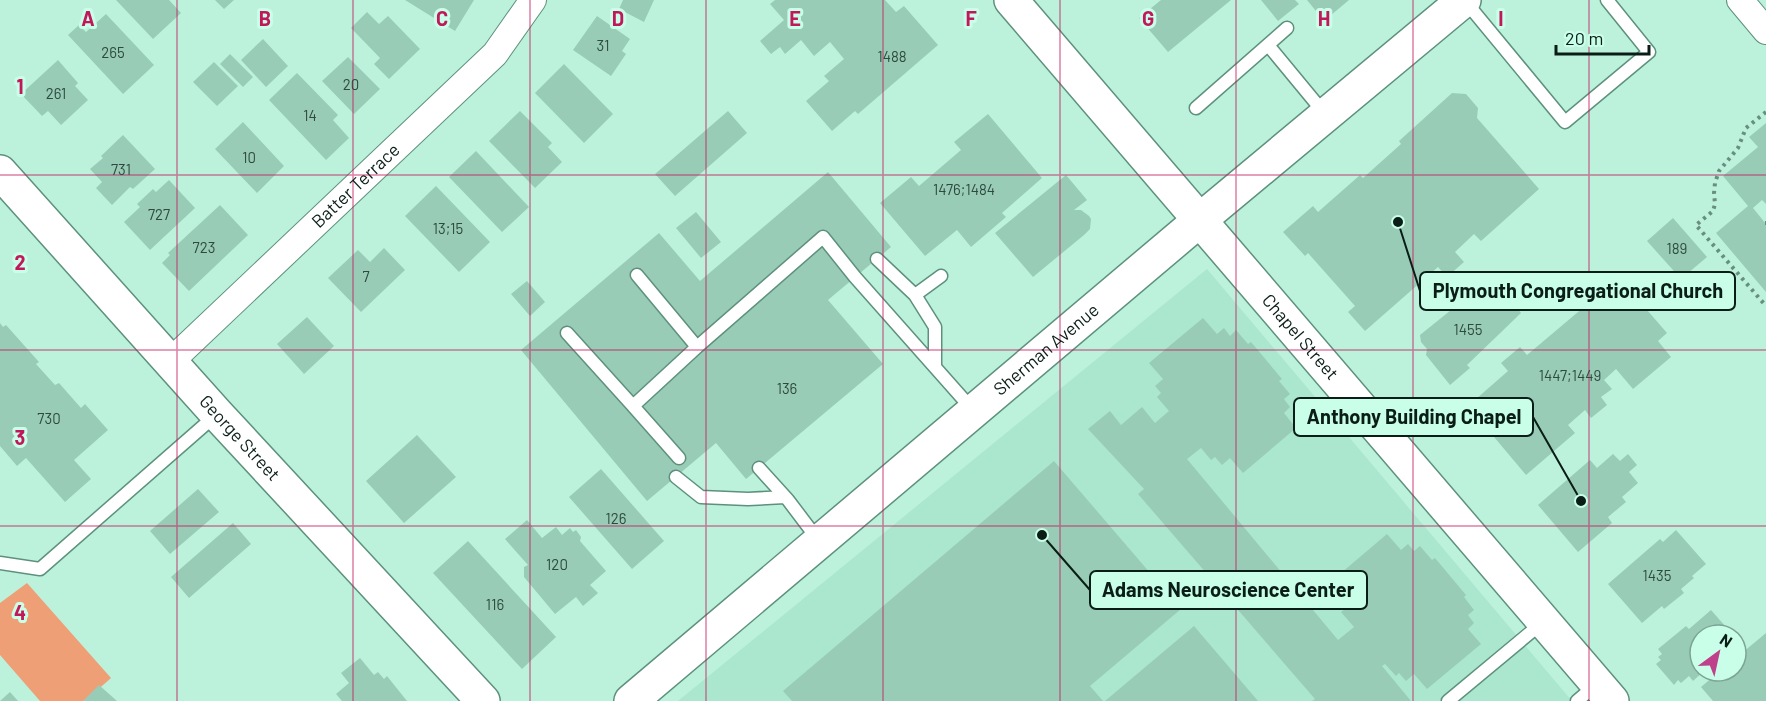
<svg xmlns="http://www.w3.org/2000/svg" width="1766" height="701" viewBox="0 0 1766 701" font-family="Barlow,sans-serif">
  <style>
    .built { fill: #aae7ce }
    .green { fill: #ef9f75 }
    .building { fill: #98ccb7 }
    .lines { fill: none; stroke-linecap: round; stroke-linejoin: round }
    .lane-casing { stroke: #5e917d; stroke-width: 15 }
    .street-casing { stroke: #5e917d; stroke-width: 28 }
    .secondary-casing { stroke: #5e917d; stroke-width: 36 }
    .path { stroke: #688e7f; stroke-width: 4; stroke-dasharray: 3 4.5; stroke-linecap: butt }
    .lane { stroke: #fff; stroke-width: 12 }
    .street { stroke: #fff; stroke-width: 26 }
    .secondary { stroke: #fff; stroke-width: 33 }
    .grid { fill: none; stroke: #c2185b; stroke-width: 1.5; stroke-opacity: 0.55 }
    .labels { text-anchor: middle; stroke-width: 6; stroke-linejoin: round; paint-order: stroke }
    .number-label { font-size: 15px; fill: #2e4a3f }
    .street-label { font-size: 18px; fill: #0a1e17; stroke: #c9ffe9 }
    .grid-label { font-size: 20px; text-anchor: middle; font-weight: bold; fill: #c2185b; stroke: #c9ffe9; stroke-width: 6; stroke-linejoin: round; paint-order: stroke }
    .leader { fill: none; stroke: #0a1e17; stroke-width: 2 }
    .callout-dot { fill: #0a1e17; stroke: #c9ffe9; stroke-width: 2 }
    .callout { fill: #c9ffe9; stroke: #0a1e17; stroke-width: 2 }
    .callout-label { font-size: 20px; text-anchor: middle; font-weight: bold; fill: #0a1e17 }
  </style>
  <rect width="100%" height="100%" fill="#bcf2dc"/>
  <path class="built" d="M1207,269L1572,701H678Z"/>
  <path class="green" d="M27,583L111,678L85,701H40L0,655V603Z"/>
  <path class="building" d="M116,0H169L181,13L153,39Z
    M215,0H234L224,9Z
    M405,0H474L455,31Z
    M623,0H654L644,22L619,9Z
    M775,0H885L896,12L904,6L938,45L858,114L855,111L832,131L806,101L829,81L824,76L844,59L830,42L814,56L801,40L785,54L780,47L771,54L760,41L784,20L770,4Z
    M1161,0H1231L1168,52L1139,18Z
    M1261,0H1295L1299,4L1278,21Z
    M1307,0H1349L1324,21Z
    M367,12L379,24L388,16L420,49L389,79L374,64L380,58L351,28Z
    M106,14L154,65L123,94L68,35L79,25L86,32Z
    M597,16L630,39L622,51L626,54L611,76L573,50Z
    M263,39L288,66L266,87L241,60Z
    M230,54L253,77L243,87L220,64Z
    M348,57L380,89L354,114L322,81Z
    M58,60L78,83L75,86L88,100L61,125L48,111L42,116L21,94Z
    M214,62L238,86L217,106L193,82Z
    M564,64L613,114L584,143L535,93Z
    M297,73L338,115L333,120L349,138L326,160L269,100Z
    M1452,93L1466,94L1478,108L1477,118L1539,189L1481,241L1474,234L1455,252L1464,262L1447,277L1438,267L1365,331L1348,312L1355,306L1308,253L1305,256L1283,232L1313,206L1318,212L1360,175L1363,178L1401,144L1399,141Z
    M520,111L552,143L548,147L562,162L535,188L489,141Z
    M728,111L747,133L675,196L655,174Z
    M988,114L1042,178L1002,213L1006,217L971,247L957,230L925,256L880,203L911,177L919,186L961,150L954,142Z
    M243,122L284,166L257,193L215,149Z
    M1766,123V204L1762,200L1753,208L1766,224V292L1716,233L1748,206L1723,176L1758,147L1749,137Z
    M123,135L155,169L133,189L130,187L112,205L96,188L102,182L90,169L103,158L101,156Z
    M476,151L529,207L502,232L449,177Z
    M828,172L891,247L828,300L883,364L746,479L716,443L647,501L521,350L659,233L700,281Z
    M1066,175L1087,200L1074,210H1081L1089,216L1091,219L1090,229L1084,235L1033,277L995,233Z
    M169,180L195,208L150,250L124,222L140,207L137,204L153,189L156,192Z
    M436,186L490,242L459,272L405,216Z
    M220,205L248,235L189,291L162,263L170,255L168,253Z
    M696,212L721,242L701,258L676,228Z
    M1673,218L1707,257L1681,279L1647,241Z
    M384,248L405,270L361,312L328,278L358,250L370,262Z
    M1492,277L1521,313L1467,365L1470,368L1450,385L1426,355L1427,349L1421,342L1420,335Z
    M527,281L545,302L530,316L511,294Z
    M1610,285L1619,295L1628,288L1667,333L1658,341L1671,357L1633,389L1616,369L1604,380L1612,389L1601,397L1607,405L1591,418L1585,410L1568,425L1575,433L1526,475L1468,406L1508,371L1501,363L1520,347L1527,355Z
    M307,317L334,346L304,374L277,344Z
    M1203,318L1217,334L1224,328L1230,336L1236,330L1248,344L1251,342L1282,379L1279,381L1290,394L1284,399L1290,407L1284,413L1296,428L1243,473L1230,458L1222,465L1215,457L1211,460L1201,448L1187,459L1338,640L1354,627L1341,612L1345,609L1339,602L1347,595L1334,579L1387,534L1401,550L1408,544L1414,551L1420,546L1432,560L1435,558L1466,595L1464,597L1474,610L1468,615L1474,623L1468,629L1481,644L1427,689L1414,674L1406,681L1399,673L1396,676L1385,664L1382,666L1411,701H1312L1315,699L1138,494L1144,489L1088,429L1110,411L1121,425L1142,407L1155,423L1169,411L1157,397L1161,393L1155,386L1163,379L1149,363Z
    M0,323L3,327L6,325L39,362L36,364L55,385L59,383L81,408L85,404L108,430L74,460L91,479L65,502L26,458L17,466L0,446Z
    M417,435L456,477L404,523L366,481Z
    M1613,454L1620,461L1628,454L1637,465L1629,472L1638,483L1622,497L1626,502L1608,517L1612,523L1578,552L1538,505L1590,460L1597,468Z
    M1054,461L1181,609L1090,686L1103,701H792L783,691Z
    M601,469L664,541L632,569L569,497Z
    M198,489L219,512L170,554L150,531Z
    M527,520L542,538L556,527L562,535L570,528L573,532L576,530L581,537L580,541L606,571L590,585L598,593L583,606L576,597L555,614L524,577V567L528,565L505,539Z
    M233,523L251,544L189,598L171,577Z
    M1676,530L1706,564L1692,576L1694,578L1681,589L1684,593L1664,609L1662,606L1642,623L1608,584L1660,539L1663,542Z
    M468,541L556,637L522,669L433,573Z
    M1711,610L1733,635H1700V671H1704L1693,681L1689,676L1681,683L1678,680L1674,685L1656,664L1661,660L1658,657L1662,654L1658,649L1686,626L1689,629Z
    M1194,626L1258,701H1105Z
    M1766,633V701H1713L1701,687L1720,671H1736V658Z
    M360,658L374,675L378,672L384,679L387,676L407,701H342L336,694L349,683L341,673Z
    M99,685L117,701H83Z
    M10,692L18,701H0Z"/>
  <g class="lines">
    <g class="lane-casing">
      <path id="lane" d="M1465,1L1565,122L1649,52L1607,0
        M1268,45L1325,114
        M1196,108L1287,28
        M877,259L915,295L941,276
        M637,275L697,347
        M915,295L935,327V367
        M567,333L633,406
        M679,458L633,406L697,347L823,237L855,277L972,409
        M759,468L788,500L819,541
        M676,477L701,497L748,499L785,497
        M0,563L40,569L216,415
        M1448,701L1543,622
        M1577,701L1597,684"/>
    </g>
    <g class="street-casing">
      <g id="street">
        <path d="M1740,0L1766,31"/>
        <path id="s1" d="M170,362L495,54L533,0"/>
      </g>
    </g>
    <g class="secondary-casing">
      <g id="secondary">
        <path id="s2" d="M1011,0L1612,701"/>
        <path id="s3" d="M0,172L217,414L483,701"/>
        <path id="s4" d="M631,701L1201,219L1464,0"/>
      </g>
    </g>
    <path class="path" d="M1766,112L1746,128L1738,148L1719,171L1715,183L1714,193L1715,204L1713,211L1696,225L1766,306
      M1765,223H1766"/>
    <use href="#lane" class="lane"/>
    <use href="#street" class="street"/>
    <use href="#secondary" class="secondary"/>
  </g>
  <path class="grid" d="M177,0V701M353,0V701M530,0V701M706,0V701M883,0V701M1060,0V701M1236,0V701M1413,0V701M1589,0V701M0,175H1766M0,350H1766M0,526H1766"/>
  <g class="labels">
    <g class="number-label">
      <text x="603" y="51">31</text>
      <text x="113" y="58">265</text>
      <text x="892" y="62">1488</text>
      <text x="351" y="90">20</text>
      <text x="56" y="99">261</text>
      <text x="310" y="121">14</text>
      <text x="249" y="163">10</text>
      <text x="121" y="175">731</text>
      <text x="964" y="195">1476;1484</text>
      <text x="159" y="220">727</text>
      <text x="448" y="234">13;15</text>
      <text x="204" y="253">723</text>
      <text x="1677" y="254">189</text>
      <text x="366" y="282">7</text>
      <text x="1468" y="335">1455</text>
      <text x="1570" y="381">1447;1449</text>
      <text x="787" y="394">136</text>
      <text x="49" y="424">730</text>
      <text x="616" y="524">126</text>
      <text x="557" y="570">120</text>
      <text x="1657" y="581">1435</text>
      <text x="495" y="610">116</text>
    </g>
    <g class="street-label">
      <text dy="6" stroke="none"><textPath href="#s1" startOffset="256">Batter Terrace</textPath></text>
      <text dy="6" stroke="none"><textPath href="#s2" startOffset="444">Chapel Street</textPath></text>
      <text dy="6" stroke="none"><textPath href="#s4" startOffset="544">Sherman Avenue</textPath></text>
      <text dy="6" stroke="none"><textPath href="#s3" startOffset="358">George Street</textPath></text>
    </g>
  </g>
  <g class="grid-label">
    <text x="88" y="26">A</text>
    <text x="265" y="26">B</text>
    <text x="442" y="26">C</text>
    <text x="618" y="26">D</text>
    <text x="795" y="26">E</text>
    <text x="971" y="26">F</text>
    <text x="1148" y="26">G</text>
    <text x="1324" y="26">H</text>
    <text x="1501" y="26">I</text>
    <text x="20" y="94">1</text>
    <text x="20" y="270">2</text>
    <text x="20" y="445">3</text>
    <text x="20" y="620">4</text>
  </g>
  <path class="leader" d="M1398 222L1420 291M1581 501L1533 417M1042 535L1090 590"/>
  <g class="callout-dot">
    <circle cx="1398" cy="222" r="6"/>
    <circle cx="1581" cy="501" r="6"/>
    <circle cx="1042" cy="535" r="6"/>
  </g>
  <g class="callout">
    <rect x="1420" y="272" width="315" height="38" rx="6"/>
    <rect x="1294" y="398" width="239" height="38" rx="6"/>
    <rect x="1090" y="571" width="277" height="38" rx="6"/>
  </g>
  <g class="callout-label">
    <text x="1578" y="298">Plymouth Congregational Church</text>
    <text x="1414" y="424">Anthony Building Chapel</text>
    <text x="1228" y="597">Adams Neuroscience Center</text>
  </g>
  <g transform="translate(1718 653) rotate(33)"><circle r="28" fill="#c9ffe9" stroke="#7da595" stroke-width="1.5"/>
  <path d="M0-4.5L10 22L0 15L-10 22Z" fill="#bf408b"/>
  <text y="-9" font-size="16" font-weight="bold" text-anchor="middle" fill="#0a1e17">N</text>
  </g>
  <path d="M1556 45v9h93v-9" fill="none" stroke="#0a1e17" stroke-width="3"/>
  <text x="1565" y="45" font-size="18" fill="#0a1e17" stroke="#c9ffe9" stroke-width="4.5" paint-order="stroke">20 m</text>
</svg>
